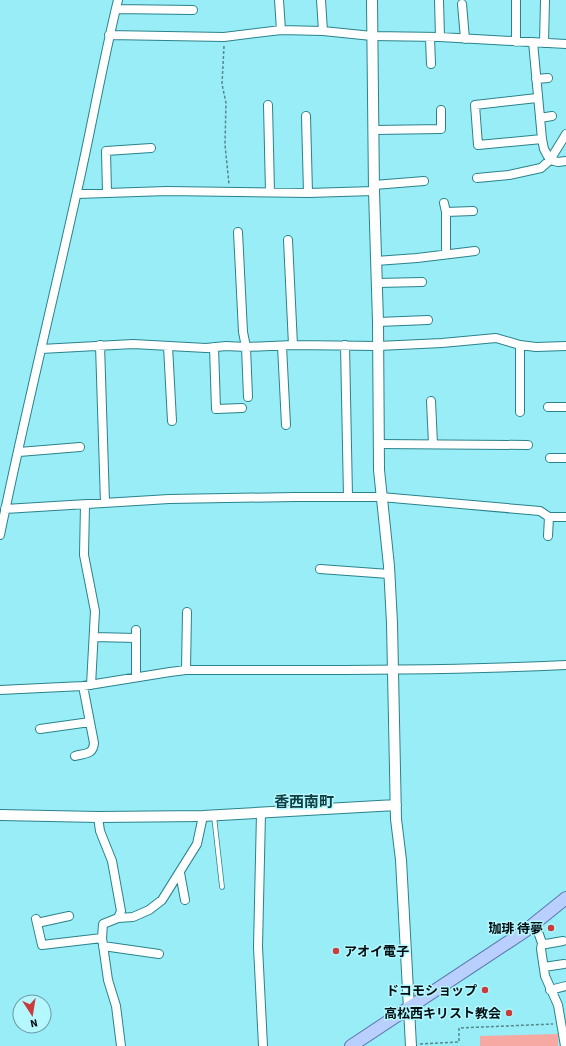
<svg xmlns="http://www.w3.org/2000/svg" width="566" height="1046" viewBox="0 0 566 1046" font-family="'Source Sans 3','Noto Sans JP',sans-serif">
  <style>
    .green { fill: #f5a9a2 }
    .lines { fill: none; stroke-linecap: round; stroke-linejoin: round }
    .service-casing { stroke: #2a838c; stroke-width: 5.5 }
    .minor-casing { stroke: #2a838c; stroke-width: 10 }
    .tertiary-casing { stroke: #2a838c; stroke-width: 12 }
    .primary-casing { stroke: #5a77aa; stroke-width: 14 }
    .path { stroke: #53888e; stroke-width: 1.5; stroke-dasharray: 3 2; stroke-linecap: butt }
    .service { stroke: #fff; stroke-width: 4 }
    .minor { stroke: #fff; stroke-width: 8 }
    .tertiary { stroke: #fff; stroke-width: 10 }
    .primary { stroke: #b9cffd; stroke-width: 12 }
    .poi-dot { fill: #ca3b3c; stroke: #b5f7fe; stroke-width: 1.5 }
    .labels { text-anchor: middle; stroke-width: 3; stroke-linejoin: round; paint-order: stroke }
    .poi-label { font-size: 13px; font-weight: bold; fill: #000f12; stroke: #b5f7fe; text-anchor: end }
    .quarter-label { font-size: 15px; font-weight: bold; fill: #0f3e43; stroke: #b5f7fe }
  </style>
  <rect width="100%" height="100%" fill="#98edf6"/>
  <path class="green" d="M558,1034V1046H480V1036Z"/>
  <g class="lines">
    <g class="service-casing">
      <path id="service" d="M214,816L222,887"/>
    </g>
    <g class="minor-casing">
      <path id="minor" d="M279,0L281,30
        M321,0L323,31
        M439,0L440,37
        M462,4L465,39
        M116,9L193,10
        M109,35L224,37L281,30L323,31L372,36L440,37L566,44
        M430,38L431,64
        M516,42V0
        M533,42L542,139L544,149L550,160L566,134
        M544,43L545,0
        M536,79L548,78
        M537,98L475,105L478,145L542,139
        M268,105L270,192
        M306,116L308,193
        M540,118L552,116
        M374,130L441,129V110
        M477,178L509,175L541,168L550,160L558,162L566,161
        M374,185L424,181
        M107,193L106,151L151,148
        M77,194L167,191L308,193L374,191
        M444,203L446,212V254
        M446,212L473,211
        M238,232L243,332L246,347L248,397
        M288,240L293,345
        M376,261L417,258L475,251
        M377,283L422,282
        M378,322L428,320
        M100,345L105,503
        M345,345L348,497
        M168,346L172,421
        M282,346L286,425
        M214,347L216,409L242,408
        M41,349L133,344L206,348L226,346L246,347L293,345L378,346L442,343L496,338L520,345L536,347L566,346
        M431,401L433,444
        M548,407H566
        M520,412V345
        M378,444L528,445
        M19,452L80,447
        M550,458H566
        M85,505L84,555L95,611L91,685
        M5,509L169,499L295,497H381L540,511L549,517H566
        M0,535C23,422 51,309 76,196C91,131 102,65 118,0
        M548,536L549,517
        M320,569L389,574
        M94,637L136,638
        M186,670L187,612
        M136,677V630
        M0,690L83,686L170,672L186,670C313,670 439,671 566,665
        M40,729L90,722
        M75,756C85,753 93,755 94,743L83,686
        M261,813L258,947L263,1046
        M180,873L185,900
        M118,918L133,917L149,910L162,900L197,844L203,816
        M36,919L42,945L102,938L103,924L118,918L121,911L112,861L100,831L98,817
        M37,923L69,916
        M535,923L542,943L541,949L545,976L558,1005L565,1046
        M102,938L108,980L116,1006L121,1046
        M542,943L546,944L563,941
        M103,946L159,954
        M544,967L564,964
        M550,990L566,986"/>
    </g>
    <g class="tertiary-casing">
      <path id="tertiary" d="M372,0L374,191L378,322L379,470L389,566L392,623L396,819L401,860L411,1046
        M0,815L98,817L203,816L396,805"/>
    </g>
    <g class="primary-casing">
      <path id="primary" d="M351,1046L525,931L566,898"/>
    </g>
    <path class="path" d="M224,46L222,84L226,103L225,145L229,184
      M420,1044L459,1042V1028L553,1024"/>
    <use href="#service" class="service"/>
    <use href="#minor" class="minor"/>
    <use href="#tertiary" class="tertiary"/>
    <use href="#primary" class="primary"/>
  </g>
  <g class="poi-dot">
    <circle cx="551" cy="928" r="4"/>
    <circle cx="336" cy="951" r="4"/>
    <circle cx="485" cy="990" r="4"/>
    <circle cx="509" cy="1013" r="4"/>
  </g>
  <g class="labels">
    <g class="poi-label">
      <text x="543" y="933">珈琲 待夢</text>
      <text x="344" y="956" text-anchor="start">アオイ電子</text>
      <text x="477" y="995">ドコモショップ</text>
      <text x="501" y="1018">高松西キリスト教会</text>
    </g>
    <g class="quarter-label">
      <text x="304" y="807">香西南町</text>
    </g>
  </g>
  <g transform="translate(32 1014) rotate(168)"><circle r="19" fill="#b5f7fe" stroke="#6d9aa0"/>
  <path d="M0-3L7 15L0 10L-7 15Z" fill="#ca3b3c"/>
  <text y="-6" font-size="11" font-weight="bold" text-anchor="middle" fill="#000f12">N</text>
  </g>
</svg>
